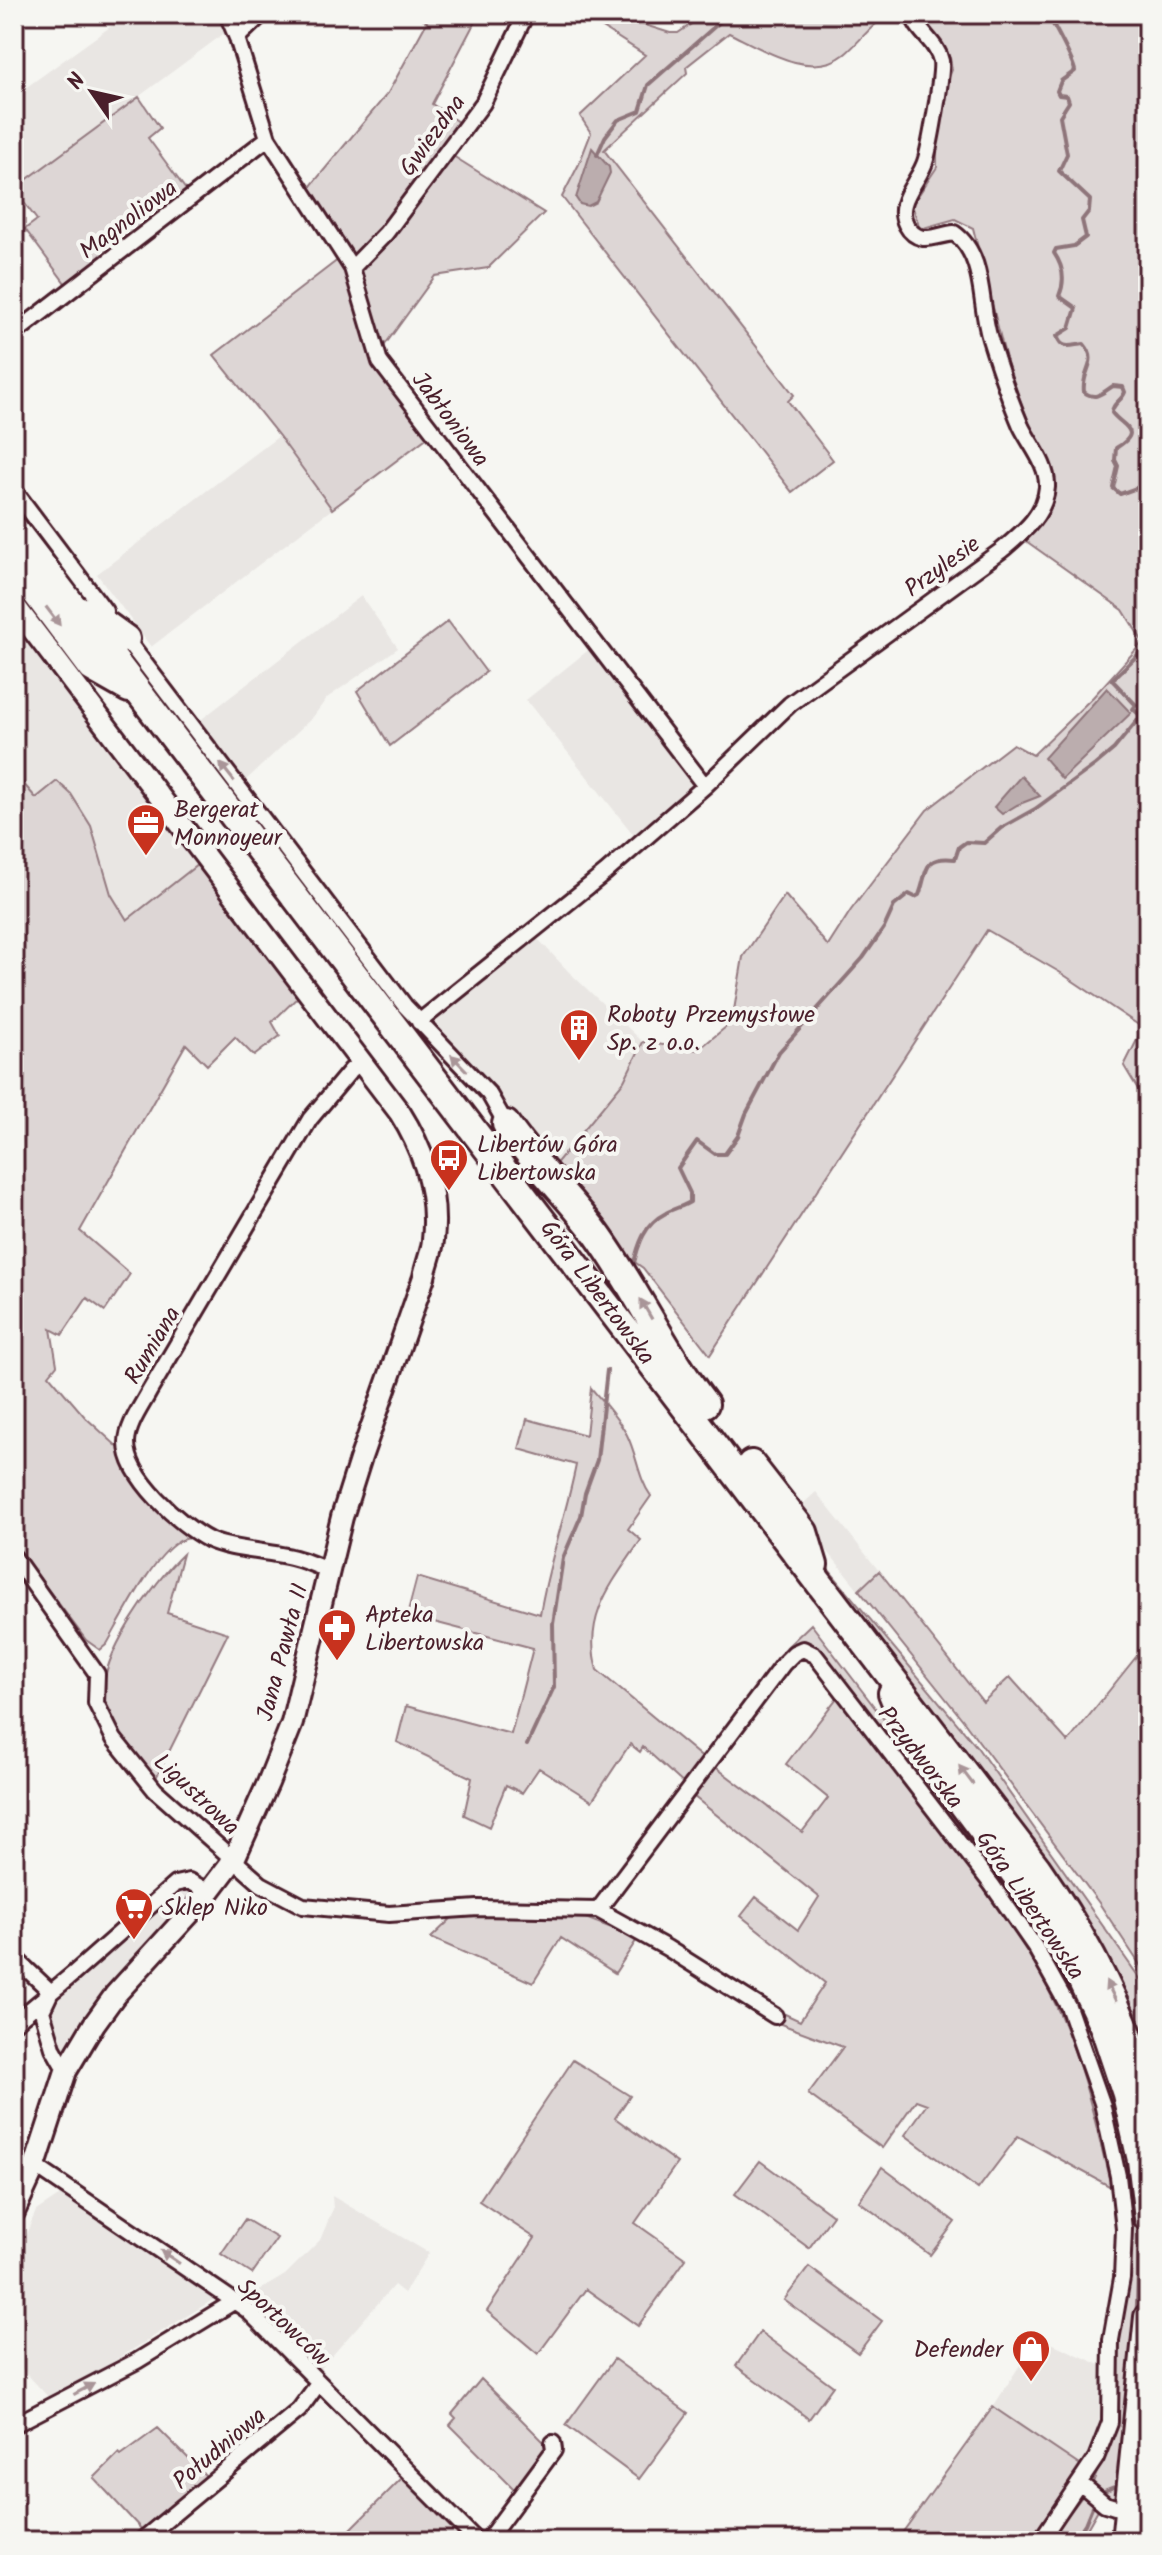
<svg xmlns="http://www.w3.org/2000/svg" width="1162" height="2555" viewBox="0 0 1162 2555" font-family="Kalam,sans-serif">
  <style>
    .built { fill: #e9e6e3 }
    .green { fill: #ddd6d5; stroke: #947a80; stroke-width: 2 }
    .water { fill: #bbadae; stroke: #8e747a; stroke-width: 2 }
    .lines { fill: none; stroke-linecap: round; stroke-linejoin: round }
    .stream { stroke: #8e747a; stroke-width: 4 }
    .street-casing { stroke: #4a1f2b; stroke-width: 20 }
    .secondary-casing { stroke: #4a1f2b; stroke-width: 26 }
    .highway-casing { stroke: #4a1f2b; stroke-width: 32 }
    .street { stroke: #f6f6f2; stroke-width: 14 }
    .secondary { stroke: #f6f6f2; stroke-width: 20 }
    .highway { stroke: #f6f6f2; stroke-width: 26 }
    .oneway { fill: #a99598 }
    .labels { text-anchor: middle; stroke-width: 8; stroke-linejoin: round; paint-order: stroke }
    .street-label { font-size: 24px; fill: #4a1f2b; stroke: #f6f6f2 }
    .poi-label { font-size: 24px; fill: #4a1f2b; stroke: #f6f6f2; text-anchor: start }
  </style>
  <rect width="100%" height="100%" fill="#f6f6f2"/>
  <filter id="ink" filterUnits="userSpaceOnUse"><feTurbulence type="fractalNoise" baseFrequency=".0125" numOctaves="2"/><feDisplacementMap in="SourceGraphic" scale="16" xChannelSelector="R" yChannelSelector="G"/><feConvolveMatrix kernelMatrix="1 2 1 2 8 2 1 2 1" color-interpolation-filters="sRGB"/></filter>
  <g filter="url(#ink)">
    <path class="built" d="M128,14H220L226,32L14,189V92L17,94Z
      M279,436L332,509L151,647L97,574Z
      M361,596L398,648L327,698L313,717L244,782L198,722Z
      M14,625L197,865L127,920L111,894L91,826L36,798L14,773Z
      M591,648L697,785L637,839L526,700Z
      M537,938L569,972L643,1042L624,1081L554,1167L501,1096L436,1023L439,1015Z
      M816,1492L879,1571L859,1590L795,1511Z
      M189,1885L203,1894L65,2053L51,2019L55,2007L67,1987L174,1890Z
      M60,2195L216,2298L51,2400L14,2360V2262L36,2211Z
      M332,2196L429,2253L404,2293L394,2285L316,2374L252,2308V2295L285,2275L320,2240L333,2209Z
      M1038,2337L1107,2368L1100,2433L1082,2467L993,2407Z"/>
    <path class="green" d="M415,14H479L432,104L465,127L352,268L305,193L388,93L427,22Z
      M581,14H610L670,33H678L706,14H892C873,21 861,41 845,54C811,81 762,49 729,33L686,67L687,73L604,150L794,395L788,401L833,460L792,492L562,197L579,164L591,133L580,116L645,55Z
      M907,14H1148V1106L1124,1066L1143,1028L1061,973L987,930L710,1355L643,1268L609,1244L549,1172L624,1081L643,1042L698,1050L732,1022L743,957L785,895L828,946L851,910L927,810L1013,744L1033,755L1093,697L1143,642L1123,610L1026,541L1050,502L1053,484L1009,371L973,228L955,219L920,229L912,205L937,167V106L952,70L950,58L918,19Z
      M139,97L160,128L148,138L189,194L68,287L25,229L37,220L14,189Z
      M453,156L544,213L488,268L435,276L379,353L358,276Z
      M339,259L351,285L372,364L429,436L332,509L279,436L214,355Z
      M448,621L486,672L390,746L357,691Z
      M14,773L36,798L57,781L71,794L91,826L111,894L127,920L197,865L298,997L272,1022L280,1036L254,1056L235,1037L207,1065L186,1044L80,1231L130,1274L105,1311L87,1298L62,1335L51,1329L57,1365L49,1375L85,1417L119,1448L135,1483L149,1500L196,1536C191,1538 183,1539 178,1542C153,1556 122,1618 107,1644L100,1650L86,1640L14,1544Z
      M591,1388C604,1403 618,1418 627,1435C637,1455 638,1478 651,1496L628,1529L641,1540C613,1582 582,1616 597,1670L705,1760L686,1786L643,1747L640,1752L630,1744L592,1801L539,1768L522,1793L506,1785L489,1827L464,1815L472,1778L397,1742L406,1706L511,1734L533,1648L407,1615L417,1577L540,1614C548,1564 566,1515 576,1465L519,1449L527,1419L586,1435Z
      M789,1516L828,1569L977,1747L1143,1983L1148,1993V2054C1131,1997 1099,1944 1067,1894L784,1520Z
      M183,1554L167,1613L228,1633L156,1778C138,1757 109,1731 104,1703C95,1660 154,1582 183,1554Z
      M879,1571L983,1702L1010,1677L1068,1742L1148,1642V1977L1099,1903L963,1720L859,1590Z
      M811,1624C864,1693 917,1762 968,1832C993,1866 1021,1899 1043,1935C1087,2005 1129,2113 1135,2196C1143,2297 1128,2398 1117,2498L1103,2497L1092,2485L1110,2440L1124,2195L1048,1959L805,1643L788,1646Z
      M840,1694C872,1739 905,1784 938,1827C977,1879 1018,1931 1048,1989C1080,2051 1095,2119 1111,2187L1018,2136L978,2189L905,2135L927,2104L916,2100L882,2148L808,2094L843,2047L778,2023L785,2014L800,2021L825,1983L741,1916L756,1897L798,1930L819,1897L693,1796L714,1766L802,1832L828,1798L786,1764Z
      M575,1914L638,1938L615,1973L561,1938L533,1983L431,1938L455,1915Z
      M573,2060L630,2096L615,2118L677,2163L635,2223L686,2259L638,2326L586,2289L538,2354L487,2311L535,2238L479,2201Z
      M760,2161L833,2215L809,2248L735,2194Z
      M882,2167L955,2222L930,2255L859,2201Z
      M245,2219L277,2238L252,2274L221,2254Z
      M809,2267L882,2321L858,2353L784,2300Z
      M760,2332L833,2386L809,2419L736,2366Z
      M614,2359L688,2413L639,2479L566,2425Z
      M481,2379L549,2447L517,2492L450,2425L456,2418L452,2414Z
      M993,2407L1082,2467L1030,2541H906L900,2536Z
      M158,2428L208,2478L144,2532L94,2478L119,2453L121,2455Z
      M404,2476L466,2541H339Z
      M1084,2494L1100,2506L1080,2541H1048Z"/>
    <path class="water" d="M592,148L609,167L610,173L596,202L588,206L580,204L576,198Z
      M1107,688L1131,713L1062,779L1044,758Z
      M1021,776L1040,796L1017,805L1002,814L994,807Z"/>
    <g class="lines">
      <path class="stream" d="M1046,14C1052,20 1074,63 1075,71L1061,81L1057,91L1059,95L1067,96L1069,102L1060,116L1067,154L1059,171L1090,200L1089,211L1082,220L1086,237L1074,246L1056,249L1054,253C1063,266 1066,280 1059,296L1076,308L1070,328L1057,336C1062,351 1071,345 1084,344C1100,363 1081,370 1084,392C1096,401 1102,393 1113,386L1123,387L1125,392C1122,401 1112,403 1112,413C1123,427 1144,431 1116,448L1115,460L1118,466L1113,488L1120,494L1142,486L1148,488
        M597,155L605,137L618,120L640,111L648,85L729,14
        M1148,508L1137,531L1148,540
        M633,1267C638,1245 644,1224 666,1213C674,1208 682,1207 690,1202V1193L678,1168L697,1141L715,1154H725L738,1136L746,1114L779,1052L863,958L884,928L894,906L909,894L915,897L919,895C928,873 921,855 955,859L959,847L966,842L984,843L1001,828L1035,809L1095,765L1114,749L1141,716L1133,709L1136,705L1112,680L1148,645
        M527,1745L554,1687L553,1624L563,1558L581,1516L585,1493L597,1460L607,1370
        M1104,2491L1114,2487
        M1073,2541L1085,2524L1094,2502"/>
      <g class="street-casing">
        <path id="street" d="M227,14L237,38L268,138L352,268L380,362L705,786
          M237,38L262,14
          M352,268L386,233L483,103L526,14
          M14,334L268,138
          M14,490L105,611
          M126,639L405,1006L489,1094L506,1124
          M419,1022L605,873L705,786L790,704L1002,550C1022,533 1045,515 1047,487C1048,464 1030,445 1021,426C1009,398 999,368 990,339C979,306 986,255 954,233C945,234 932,239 923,238C908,235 900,218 904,204C908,188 922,175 926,159C930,145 943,74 941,61C937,42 917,32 912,14
          M14,1557L97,1674L96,1703L114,1739L155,1790L261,1884L303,1906L389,1914L478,1908L598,1910L667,1948L775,2016
          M330,1571C318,1566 306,1561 295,1558C271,1551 230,1550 209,1540C180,1525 127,1478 127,1443C127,1426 141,1407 149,1392L310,1119L351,1070L362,1061
          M598,1910L783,1664L794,1653L803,1649L815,1655L992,1885L1035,1947L1068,2006L1102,2103L1118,2176L1124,2229L1122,2278L1111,2340L1110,2422L1096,2458L1040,2541
          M14,1957L51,1992L42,2011L53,2048L66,2071
          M14,2023L73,1974L175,1884L189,1881L209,1892
          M35,2166L247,2310L477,2541
          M14,2425L137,2361L235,2301
          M1081,2484L1105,2504L1128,2511
          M141,2541L299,2410L318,2384
          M487,2541L554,2450L553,2443"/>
      </g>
      <g class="secondary-casing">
        <path id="secondary" d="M14,605L400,1113C424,1151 438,1195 433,1240C432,1253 426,1265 424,1277L360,1460L342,1517L292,1723L268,1783L234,1859L209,1892L115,1995L94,2024L66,2071L35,2166L14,2212"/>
      </g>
      <g class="highway-casing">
        <path id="highway" d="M14,529L1037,1868C1085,1937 1123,2009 1148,2090
          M14,564L92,668L129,689
          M87,611L126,639
          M506,1124C533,1163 568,1196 596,1233C636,1288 664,1351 705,1404
          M751,1464L804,1532L814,1565
          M892,1693L907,1730L1023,1885L1078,1973L1104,2028L1126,2094L1141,2160L1148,2218
          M1125,2541L1148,2317
          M1147,2541L1148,2535"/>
      </g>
      <use href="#street" class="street"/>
      <use href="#secondary" class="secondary"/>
      <use href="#highway" class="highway"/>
    </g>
    <defs><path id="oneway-solid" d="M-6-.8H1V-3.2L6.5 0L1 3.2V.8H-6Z" transform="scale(2)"/></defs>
    <g class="oneway">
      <use href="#oneway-solid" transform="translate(53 616) rotate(53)"/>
      <use href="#oneway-solid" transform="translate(227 772) rotate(-128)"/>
      <use href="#oneway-solid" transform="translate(459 1063) rotate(-134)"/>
      <use href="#oneway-solid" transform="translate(646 1309) rotate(-120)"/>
      <use href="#oneway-solid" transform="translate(966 1775) rotate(-127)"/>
      <use href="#oneway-solid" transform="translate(1111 1991) rotate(-116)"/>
      <use href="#oneway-solid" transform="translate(170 2257) rotate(-146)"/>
      <use href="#oneway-solid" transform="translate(84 2389) rotate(-28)"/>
    </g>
  </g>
  <defs>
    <g id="office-pin" transform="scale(2)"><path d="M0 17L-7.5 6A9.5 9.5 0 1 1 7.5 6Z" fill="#c8321e" stroke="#f6f6f2"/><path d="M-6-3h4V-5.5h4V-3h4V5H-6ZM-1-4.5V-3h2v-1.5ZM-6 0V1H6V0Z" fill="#fff"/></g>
    <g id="building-pin" transform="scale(2)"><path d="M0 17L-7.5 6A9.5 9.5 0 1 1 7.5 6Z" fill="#c8321e" stroke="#f6f6f2"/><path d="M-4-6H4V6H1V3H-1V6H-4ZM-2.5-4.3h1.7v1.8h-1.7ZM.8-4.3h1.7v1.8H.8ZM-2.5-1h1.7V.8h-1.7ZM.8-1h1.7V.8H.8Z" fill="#fff"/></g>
    <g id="bus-pin" transform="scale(2)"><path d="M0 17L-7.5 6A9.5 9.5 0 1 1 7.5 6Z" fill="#c8321e" stroke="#f6f6f2"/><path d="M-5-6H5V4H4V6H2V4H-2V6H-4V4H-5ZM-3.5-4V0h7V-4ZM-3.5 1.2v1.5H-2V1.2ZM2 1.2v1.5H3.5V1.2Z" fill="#fff"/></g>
    <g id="pharmacy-pin" transform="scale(2)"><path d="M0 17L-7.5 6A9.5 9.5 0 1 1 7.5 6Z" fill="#c8321e" stroke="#f6f6f2"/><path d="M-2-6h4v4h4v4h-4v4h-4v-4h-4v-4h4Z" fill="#fff"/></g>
    <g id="supermarket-pin" transform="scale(2)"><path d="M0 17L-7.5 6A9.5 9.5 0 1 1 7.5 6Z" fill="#c8321e" stroke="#f6f6f2"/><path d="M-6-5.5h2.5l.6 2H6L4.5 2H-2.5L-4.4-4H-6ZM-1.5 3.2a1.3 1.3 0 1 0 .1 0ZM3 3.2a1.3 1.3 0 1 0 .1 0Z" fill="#fff"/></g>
    <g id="shop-pin" transform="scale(2)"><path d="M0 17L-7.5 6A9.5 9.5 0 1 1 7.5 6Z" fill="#c8321e" stroke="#f6f6f2"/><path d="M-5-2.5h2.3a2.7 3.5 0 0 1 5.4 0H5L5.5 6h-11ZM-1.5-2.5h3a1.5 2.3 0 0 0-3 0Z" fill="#fff"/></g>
  </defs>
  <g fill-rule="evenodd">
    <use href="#office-pin" x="146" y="823"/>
    <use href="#building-pin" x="579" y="1028"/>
    <use href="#bus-pin" x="449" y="1158"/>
    <use href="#pharmacy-pin" x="337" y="1628"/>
    <use href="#supermarket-pin" x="134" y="1907"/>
    <use href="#shop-pin" x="1031" y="2349"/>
  </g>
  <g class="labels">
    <g class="street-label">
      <text transform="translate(432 135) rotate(-54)" y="8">Gwiezdna</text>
      <text transform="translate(128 219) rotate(-37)" y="8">Magnoliowa</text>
      <text transform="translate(451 419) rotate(53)" y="8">Jabłoniowa</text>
      <text transform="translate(942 566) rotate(-36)" y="8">Przylesie</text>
      <text transform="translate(598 1292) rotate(53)" y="8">Góra Libertowska</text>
      <text transform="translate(152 1345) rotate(-59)" y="8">Rumiana</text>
      <text transform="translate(282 1652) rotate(-75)" y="8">Jana Pawła II</text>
      <text transform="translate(921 1757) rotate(52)" y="8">Przydworska</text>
      <text transform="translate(197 1794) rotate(43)" y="8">Ligustrowa</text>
      <text transform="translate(1031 1905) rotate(56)" y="8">Góra Libertowska</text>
      <text transform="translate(284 2322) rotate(43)" y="8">Sportowców</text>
      <text transform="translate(219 2448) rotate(-40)" y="8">Południowa</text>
    </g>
    <g class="poi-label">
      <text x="174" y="817">Bergerat<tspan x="174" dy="28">Monnoyeur</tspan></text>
      <text x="607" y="1022">Roboty Przemysłowe<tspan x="607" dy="28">Sp. z o.o.</tspan></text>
      <text x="477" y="1152">Libertów Góra<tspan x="477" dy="28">Libertowska</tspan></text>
      <text x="365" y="1622">Apteka<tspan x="365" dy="28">Libertowska</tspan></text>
      <text x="162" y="1915">Sklep Niko</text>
      <text x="1003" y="2357" text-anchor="end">Defender</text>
    </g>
  </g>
  <rect width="1162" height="2555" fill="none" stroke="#f6f6f2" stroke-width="48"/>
  <rect x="24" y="24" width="1114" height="2507" fill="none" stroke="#4a1f2b" stroke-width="3" filter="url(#ink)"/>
  <g transform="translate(92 92) rotate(304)" stroke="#f6f6f2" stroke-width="6" paint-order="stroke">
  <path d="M0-6L14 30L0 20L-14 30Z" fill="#4a1f2b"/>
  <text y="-12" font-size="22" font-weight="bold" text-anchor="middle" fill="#4a1f2b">N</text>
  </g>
</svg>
